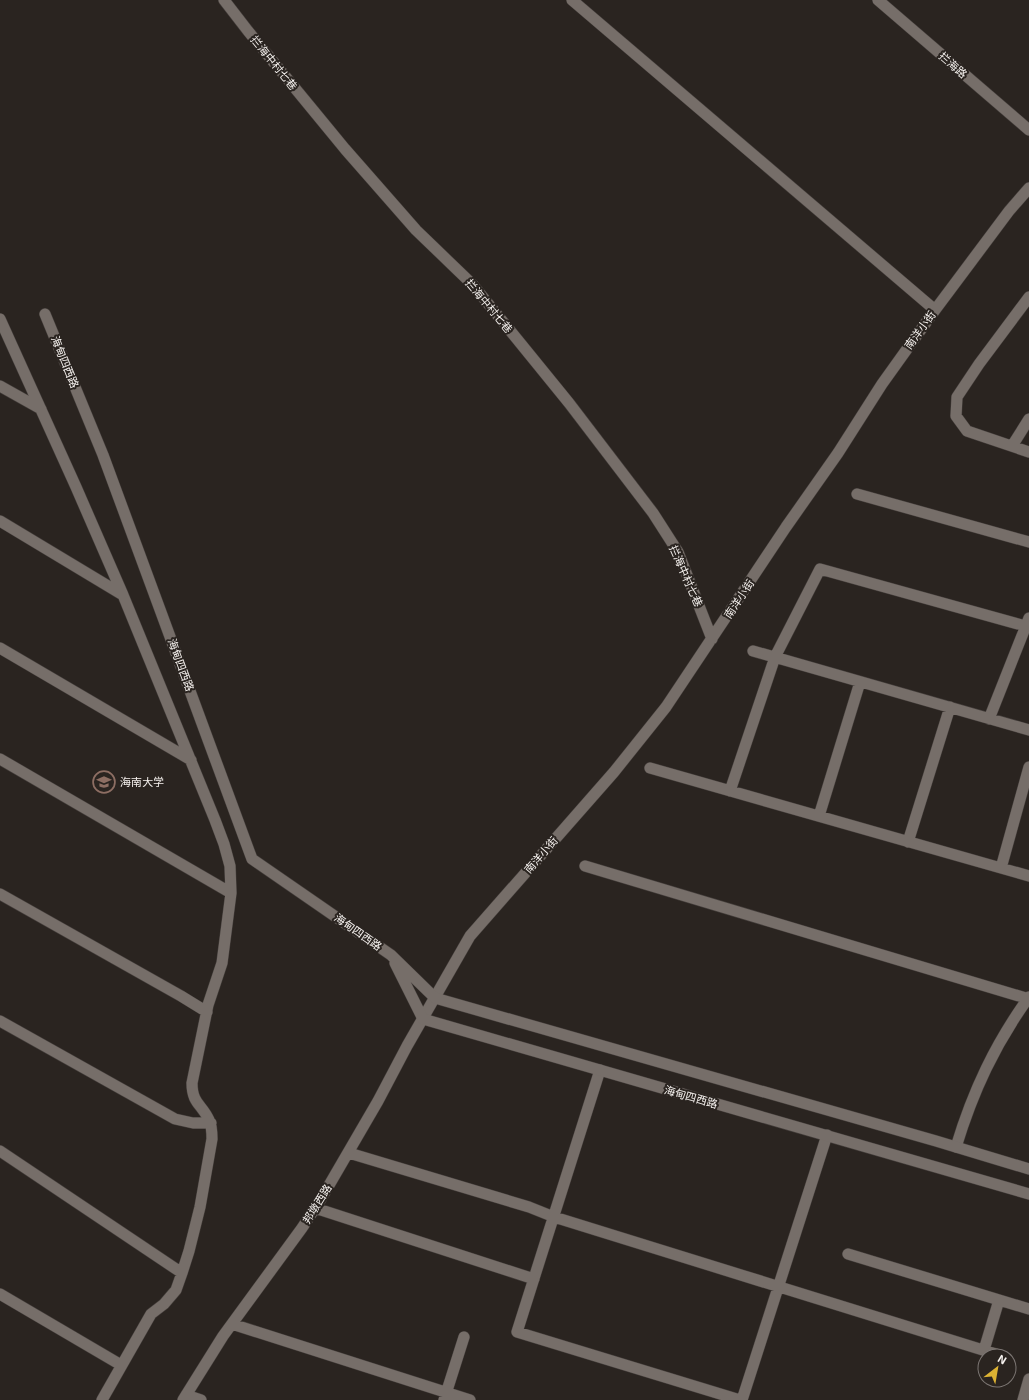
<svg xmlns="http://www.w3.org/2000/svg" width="1029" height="1400" viewBox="0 0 1029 1400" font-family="'Exo 2','Noto Sans SC',sans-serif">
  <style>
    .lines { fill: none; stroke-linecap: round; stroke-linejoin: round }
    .minor-casing { stroke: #453f3c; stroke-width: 12 }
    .tertiary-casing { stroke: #453f3c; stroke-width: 12 }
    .minor { stroke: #766e69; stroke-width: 11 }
    .tertiary { stroke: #766e69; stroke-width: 11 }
    .labels { text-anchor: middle; stroke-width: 4; stroke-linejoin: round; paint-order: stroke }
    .street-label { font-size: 11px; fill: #f6f2ef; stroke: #2a2420 }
    .poi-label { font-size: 11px; fill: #f6f2ef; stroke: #2a2420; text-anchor: start }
  </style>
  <rect width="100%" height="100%" fill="#2a2420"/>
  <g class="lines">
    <g class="minor-casing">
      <path id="minor" d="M224,0L248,31L345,149L416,230L473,285L569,403L653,513L678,552L712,639
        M572,0L935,310
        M878,0L1029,130
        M1029,297L979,364L957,397L956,416L967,431L1029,452
        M0,319L76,487L123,595L215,820L224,844L230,866L231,893L222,963L208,1005L192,1083C192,1104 202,1104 209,1120C212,1126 212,1132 212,1139L200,1207L189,1251L182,1273L176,1290L164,1304L151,1314L102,1400
        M0,386L41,409
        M1012,446L1029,419
        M857,494L1029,542
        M0,521L123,595
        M0,648L191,760
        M753,651L1029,730
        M989,719L1029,618
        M0,759L231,893
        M650,768L1029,876
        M730,791L775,657L820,569L1029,627
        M819,816L860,682
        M908,842L950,707
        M585,866L1029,999
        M1001,868L1029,767
        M0,894L181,996L207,1012
        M0,1021L175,1119L193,1123H211
        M600,1070L517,1332L740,1400
        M956,1147C973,1091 995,1044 1029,997
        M0,1151L182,1273
        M349,1153L529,1207L554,1217L999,1355
        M315,1208L534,1279
        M848,1254L1029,1309
        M0,1294L121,1365
        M232,1324L470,1400
        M984,1350L999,1300
        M186,1395L201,1400
        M183,1400L223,1336L302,1228L321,1199L378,1101L407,1046L470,936L614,772L666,707L786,527L838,453L882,384L935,310L1009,211L1029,188
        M444,1400L464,1337
        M742,1400L827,1135
        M1023,1400L1029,1379"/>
    </g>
    <g class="tertiary-casing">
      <path id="tertiary" d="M45,314L103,455L252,859L391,955L435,998L936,1141L1029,1169
        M395,963L423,1019L1029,1194"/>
    </g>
    <use href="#minor" class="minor"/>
    <use href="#tertiary" class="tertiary"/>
  </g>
  <defs>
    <g id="university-ring" transform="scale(1.15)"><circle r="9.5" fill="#2a2420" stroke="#8d6e63" stroke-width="1.5"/><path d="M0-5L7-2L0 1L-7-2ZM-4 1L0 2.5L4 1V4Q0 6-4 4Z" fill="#8d6e63"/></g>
  </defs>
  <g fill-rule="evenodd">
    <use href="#university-ring" x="104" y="782"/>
  </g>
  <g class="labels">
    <g class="street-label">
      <text transform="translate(274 63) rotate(51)" y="4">拦海中村七巷</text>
      <text transform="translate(953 65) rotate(41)" y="4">拦海路</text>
      <text transform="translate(489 306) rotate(50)" y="4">拦海中村七巷</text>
      <text transform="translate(920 330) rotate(-54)" y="4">南洋小街</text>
      <text transform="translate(65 362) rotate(68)" y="4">海甸四西路</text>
      <text transform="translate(686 576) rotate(66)" y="4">拦海中村七巷</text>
      <text transform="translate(739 599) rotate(-56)" y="4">南洋小街</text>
      <text transform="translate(181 665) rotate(70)" y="4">海甸四西路</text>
      <text transform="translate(541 855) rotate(-49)" y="4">南洋小街</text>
      <text transform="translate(358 932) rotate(35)" y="4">海甸四西路</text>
      <text transform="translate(691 1097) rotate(16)" y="4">海甸四西路</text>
      <text transform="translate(317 1204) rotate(-58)" y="4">邦墩西路</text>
    </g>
    <g class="poi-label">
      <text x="120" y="786">海南大学</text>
    </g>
  </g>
  <g transform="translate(997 1368) rotate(31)"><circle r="19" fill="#2a2420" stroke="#7c7673"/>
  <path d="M0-3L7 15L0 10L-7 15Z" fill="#dcb233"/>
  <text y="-6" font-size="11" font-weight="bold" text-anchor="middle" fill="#f6f2ef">N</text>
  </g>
</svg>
